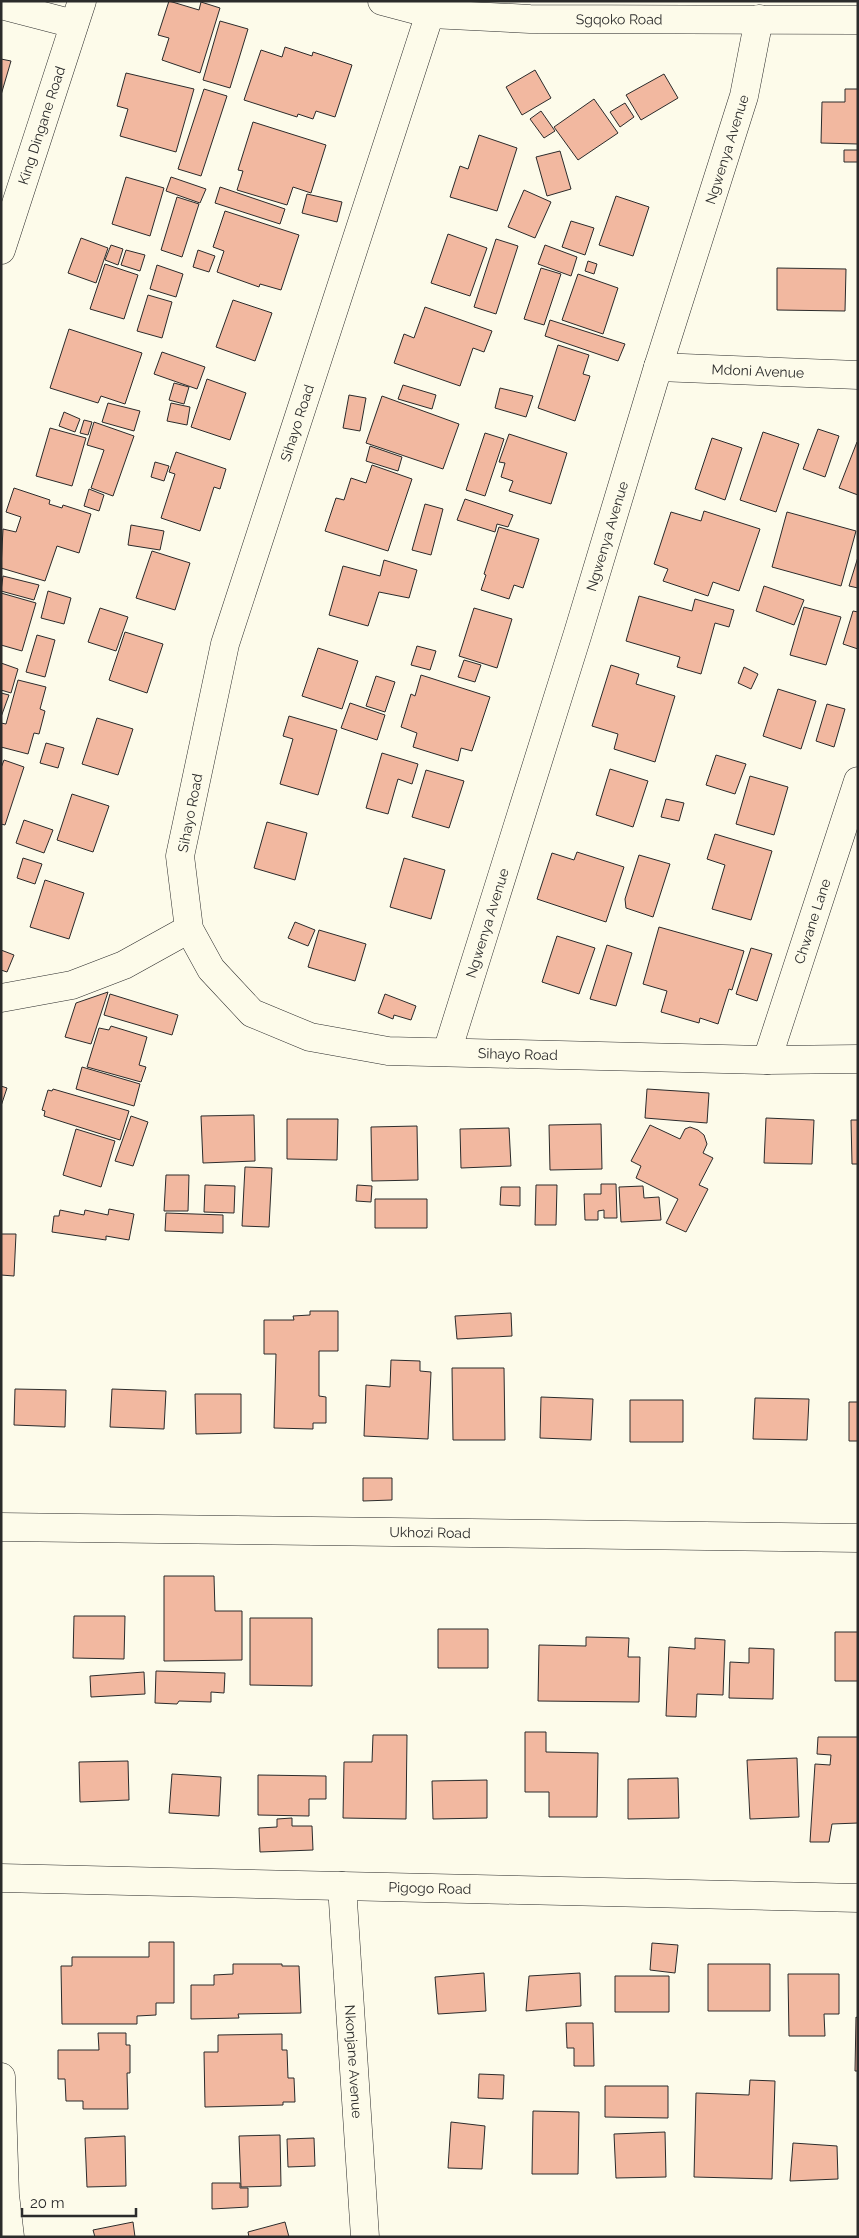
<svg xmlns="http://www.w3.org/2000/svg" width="859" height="2238" viewBox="0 0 859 2238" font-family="Raleway,sans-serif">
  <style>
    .building { fill: #f2b8a0; stroke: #2b2b2b }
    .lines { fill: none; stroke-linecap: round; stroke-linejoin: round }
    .minor-casing { stroke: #2b2b2b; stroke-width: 29 }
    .minor { stroke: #fdfbea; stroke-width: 28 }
    .labels { text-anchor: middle; stroke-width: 4; stroke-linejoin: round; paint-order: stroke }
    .street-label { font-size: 14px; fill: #2b2b2b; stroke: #fdfbea }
  </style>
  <rect width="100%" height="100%" fill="#fdfbea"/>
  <path class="building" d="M169,1L199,10L201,2L220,8L200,73L162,60L169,38L158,35Z
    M220,21L248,29L230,88L203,80Z
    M285,47L312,56L313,52L352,65L335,117L316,111L313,119L298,114L297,117L244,100L261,50L282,57Z
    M1,59L11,61L1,95Z
    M535,70L551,98L522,115L506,87Z
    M126,73L194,89L176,152L120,136L128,109L117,106Z
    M664,74L678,98L641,120L626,95Z
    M204,89L227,96L201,176L178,169Z
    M845,89H858V144L821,143L822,102H845Z
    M594,99L618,133L578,160L554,127Z
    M625,103L634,117L620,127L610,112Z
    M541,111L555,131L544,138L530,119Z
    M253,122L326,145L311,193L293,187L287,205L237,190L243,171L238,170Z
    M479,135L517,148L497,211L450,197L460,166L468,169Z
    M844,150H858V162H844Z
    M560,151L571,189L547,196L536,157Z
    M126,177L164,188L150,236L112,224Z
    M171,177L206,189L200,203L166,191Z
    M220,187L285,209L280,224L215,203Z
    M524,190L551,202L535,238L508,227Z
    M307,194L342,202L337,222L302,213Z
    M616,196L649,207L633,256L599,245Z
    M177,197L199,204L182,257L161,250Z
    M225,211L299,235L281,290L260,284L259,287L217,272L224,251L213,247Z
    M571,221L594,228L585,255L562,247Z
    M448,234L487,248L470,296L431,283Z
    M81,238L108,248L96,283L68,273Z
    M496,239L518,246L496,314L474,307Z
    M111,245L123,249L118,265L105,260Z
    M545,245L577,257L571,276L538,264Z
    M126,250L145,255L140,271L121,265Z
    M198,250L215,256L209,272L193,267Z
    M588,261L597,264L594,274L585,271Z
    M105,264L138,275L124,319L90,309Z
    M157,265L183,274L176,297L150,289Z
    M541,268L561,274L544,325L524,319Z
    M777,268L846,269L845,311L777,310Z
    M578,274L618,288L603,334L562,320Z
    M148,295L172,302L162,338L137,331Z
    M233,300L272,313L255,361L216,347Z
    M425,307L492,331L484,352L473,348L460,386L394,363L404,334L414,338Z
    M550,320L625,344L618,361L545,336Z
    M69,329L142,353L125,404L101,396L98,403L50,388Z
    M558,345L589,355L583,374L590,376L575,421L538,408Z
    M162,352L205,367L197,389L154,374Z
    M207,379L246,393L230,440L191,427Z
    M174,383L189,387L184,404L169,400Z
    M403,385L436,395L432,409L398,399Z
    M500,388L533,396L526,417L495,408Z
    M349,395L366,398L360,431L343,428Z
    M382,396L459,424L443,469L366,443Z
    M108,403L140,411L134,431L102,422Z
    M171,403L190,407L187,425L167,421Z
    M64,412L80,419L75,432L59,426Z
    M84,420L92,422L88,435L80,433Z
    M94,422L134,436L113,496L91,488L104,450L87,445Z
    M50,428L86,438L72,486L36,476Z
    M818,429L839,436L825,477L803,469Z
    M763,432L799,444L776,512L740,500Z
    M485,433L504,439L485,496L466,490Z
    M509,434L567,453L551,504L509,491L513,481L501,477L505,463L499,462Z
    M712,438L742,448L725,500L695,489Z
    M857,442H858V495L839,488Z
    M370,446L402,457L398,471L366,461Z
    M176,452L226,469L220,489L214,487L200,531L161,518L175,474L169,472Z
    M155,462L169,466L164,481L151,477Z
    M372,465L412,479L388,551L325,531L336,498L344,500L351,478L366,483Z
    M14,488L50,500L49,504L62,508L63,505L91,514L79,553L57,546L45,581L1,568L3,529L16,532L21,517L6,512Z
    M89,489L104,495L99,511L84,506Z
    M465,499L513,515L508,527L497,524L495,532L457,520Z
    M425,504L443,509L431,555L412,550Z
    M704,511L760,529L739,591L713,582L708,596L663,581L668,569L654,564L671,512L701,521Z
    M787,512L856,531L841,586L772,567Z
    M131,525L164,531L160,550L128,545Z
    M499,527L539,539L523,588L514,585L509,599L481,590L486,575L484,574Z
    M152,551L190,563L175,610L136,598Z
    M858,557V588L849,586Z
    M384,560L417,570L409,598L379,592L368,626L329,615L343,566L380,576Z
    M3,576L39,585L34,600L1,591Z
    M764,586L804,600L794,625L756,611Z
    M48,591L71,598L64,624L41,618Z
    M1,593L36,603L22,651L1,645Z
    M639,596L692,611L695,599L734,610L729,627L715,623L701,674L677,667L680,657L626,641Z
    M804,607L841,617L826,665L790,655Z
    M100,608L128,617L116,651L88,642Z
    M474,608L512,619L497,668L459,656Z
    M853,611L858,612V649L843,644Z
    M125,632L163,644L147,693L109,680Z
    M37,635L55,640L45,677L26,672Z
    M417,646L436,651L430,670L411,665Z
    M318,648L358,661L342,709L302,696Z
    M464,660L481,665L475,682L458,677Z
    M1,663L18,669L11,693L1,690Z
    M611,665L639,674L636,684L675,696L655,762L614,749L618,734L592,726Z
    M744,667L758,674L751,689L738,683Z
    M421,675L490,697L472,751L461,748L458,761L413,747L417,733L401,727L411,694L415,696Z
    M376,676L395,682L385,712L366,706Z
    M18,680L46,687L40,709L45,711L39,734L34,733L28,754L1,747V723L6,724Z
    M778,689L816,701L801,749L763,736Z
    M1,693L9,695L1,717Z
    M350,703L385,715L377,740L341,728Z
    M827,704L845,709L834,747L816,741Z
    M289,716L337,730L318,795L280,784L293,739L283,736Z
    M97,718L133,729L118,775L82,764Z
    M46,743L64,748L58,768L40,763Z
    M382,753L418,764L412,784L398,779L388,814L366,808Z
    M716,755L746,764L735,794L706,785Z
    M4,760L24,767L5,825L1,824V768Z
    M610,769L648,781L633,827L596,815Z
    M426,770L464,781L449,828L412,817Z
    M750,776L788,787L774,835L736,824Z
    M72,794L109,806L93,852L57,840Z
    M666,799L684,803L679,821L661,817Z
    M24,820L53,830L44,853L16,843Z
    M267,822L307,833L295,880L254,868Z
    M715,834L772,851L751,920L712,909L725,865L707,859Z
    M577,852L624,867L606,922L537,899L552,853L574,860Z
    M639,855L670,864L653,917L626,908L625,899Z
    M23,858L42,864L35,884L17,878Z
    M404,858L445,870L431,919L390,907Z
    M45,880L84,893L69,939L30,927Z
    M295,922L315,930L308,946L288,938Z
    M659,927L744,951L732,990L729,989L718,1024L700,1018L699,1023L661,1012L667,991L643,984Z
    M319,930L366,944L355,981L308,967Z
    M557,936L595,948L579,994L542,982Z
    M607,945L632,953L616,1006L590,999Z
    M751,948L772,954L757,1001L736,994Z
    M1,950L14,955L7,972L1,970Z
    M108,992L91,1044L65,1037L76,1003Z
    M110,994L178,1015L172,1035L104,1015Z
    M385,994L416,1006L411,1020L394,1015L393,1019L378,1013Z
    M111,1026L147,1037L139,1065L146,1067L141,1082L87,1067L99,1028L109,1030Z
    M82,1067L140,1084L134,1106L76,1089Z
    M1,1086L7,1088L1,1106Z
    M53,1089L129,1111L120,1140L44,1116L45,1111L42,1110L48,1090L52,1091Z
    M647,1089L709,1093L707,1123L645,1118Z
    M254,1115L255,1161L203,1163L201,1116Z
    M131,1116L148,1122L133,1166L115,1161Z
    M766,1118L814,1120L812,1164L764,1163Z
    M287,1119H338L337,1160L287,1159Z
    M851,1120H858V1164H852Z
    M601,1124L602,1169L550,1170L549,1125Z
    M650,1125L680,1139L685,1129L690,1127L698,1130L704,1135L707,1144L703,1153L713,1158L699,1185L708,1189L686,1232L666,1223L678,1199L636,1178L641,1166L631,1161Z
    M417,1126L418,1180L372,1181L371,1127Z
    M509,1128L511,1166L461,1168L460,1129Z
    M76,1129L115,1141L101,1187L63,1175Z
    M245,1167L272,1168L269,1227L242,1226Z
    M166,1175H189L188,1211H164Z
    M601,1184H616L617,1218H604V1210L598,1211V1220H585L584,1194H601Z
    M205,1185L235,1186L234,1213L204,1212Z
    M357,1185L372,1186L371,1202L356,1201Z
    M536,1185H557L556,1225H535Z
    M643,1186L644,1198L659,1197L661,1220L621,1222L619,1187Z
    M501,1187H520V1206L500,1205Z
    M375,1199H427V1228H375Z
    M109,1209L134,1214L129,1240L106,1236V1240L52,1232L54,1216H59L60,1210L84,1215L85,1210L108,1215Z
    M166,1213L223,1215V1233L165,1231Z
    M1,1234H16L14,1276L1,1275Z
    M310,1311H338V1351H319V1396L326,1397V1423H313V1429L274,1428L276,1354H264V1320H294L293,1316L310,1315Z
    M511,1313L512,1336L457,1339L455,1316Z
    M391,1360L420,1361V1371L431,1372L428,1439L364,1436L366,1385L390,1387Z
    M452,1368H504L505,1440H453Z
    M15,1389L66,1390L65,1427L14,1425Z
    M112,1389L166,1391L164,1429L110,1427Z
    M195,1394H241V1433L196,1434Z
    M541,1397L593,1399L591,1440L540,1438Z
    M755,1398L809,1399L807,1440L753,1439Z
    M630,1400H683V1442H630Z
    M849,1402H858V1441H849Z
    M363,1478H392V1500L363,1501Z
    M164,1576H214L215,1611H242V1660L164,1661Z
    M74,1616H125L124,1659L73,1658Z
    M250,1618H312V1686L250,1685Z
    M438,1629H488V1668H438Z
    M835,1632H858V1681H835Z
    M586,1637L629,1638L628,1657H640L639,1702L538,1701L539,1645L586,1646Z
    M695,1638L725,1640L723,1695L697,1694L696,1717L666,1716L669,1647L695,1649Z
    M749,1648L774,1649L773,1699L729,1698L730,1662L749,1663Z
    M156,1671L225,1673L224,1693L211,1692V1702L179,1701L177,1704L155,1703Z
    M144,1672L145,1694L91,1697L90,1676Z
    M525,1732H546V1752L598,1753L597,1817H549V1792H525Z
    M373,1735H407L406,1819L343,1818L344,1762H372Z
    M818,1737H858V1823L832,1824L829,1842H810L815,1764L830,1765L831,1755L817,1754Z
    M797,1758L799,1817L750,1819L747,1760Z
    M128,1761L129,1800L80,1802L79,1762Z
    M172,1774L221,1777L219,1816L169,1813Z
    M258,1775L326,1776V1799H309V1816L258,1815Z
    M678,1778L679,1818L628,1819V1779Z
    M487,1780V1818L433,1819L432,1781Z
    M292,1818V1826H312L313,1850L260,1852L259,1828L277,1827V1819Z
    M149,1942H174V2003H156V2015L137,2016V2024H62L61,1966H72V1957H149Z
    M652,1943L678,1945L675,1973L650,1970Z
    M233,1964H282V1966H299L301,2013L238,2014L239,2018L191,2019V1985H214V1975L233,1974Z
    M708,1964H770V2011H708Z
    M484,1973L486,2011L438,2014L435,1977Z
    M580,1973L581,2006L526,2011L529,1976Z
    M788,1974H839V2014H824L825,2036H789Z
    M615,1976H669V2012H615Z
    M856,2017L858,2018V2071H855Z
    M566,2023H593L594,2066H574V2048H567Z
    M98,2033H126V2045H130V2073H127L128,2109H83V2101H66L65,2079H58V2050H99Z
    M282,2034V2050H287L288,2078H294L295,2102H283V2105L205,2107L204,2052H218V2035Z
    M479,2074L504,2075L503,2099L478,2098Z
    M750,2080L775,2081L772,2179L694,2177L696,2093L749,2095Z
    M605,2086H668V2118L605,2117Z
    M533,2111L579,2112L578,2174H532Z
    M451,2122L485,2126L482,2169L448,2168Z
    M665,2132L666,2177L616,2178L614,2134Z
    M280,2135L281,2186L241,2187L239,2136Z
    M125,2136L126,2186L87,2187L85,2138Z
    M314,2138L315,2166L288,2167L287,2139Z
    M793,2143L837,2146L838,2179L790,2181Z
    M212,2183H240V2188H248V2207L212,2209Z
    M133,2222L135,2237H95L93,2230Z
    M285,2222L289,2237H249L248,2232Z"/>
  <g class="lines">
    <g class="minor-casing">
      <g id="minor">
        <path id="s1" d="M382,1L431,14L530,19L858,20"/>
        <path id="s2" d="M434,1L225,644L180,856L189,929L211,969L252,1013L310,1037L388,1051L767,1060L858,1059"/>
        <path d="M1,5L74,24"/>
        <path id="s3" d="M1,250L82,1"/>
        <path id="s4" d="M658,367L858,375"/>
        <path d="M1,998L72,985L124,965L189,929"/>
        <path id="s5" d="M447,1052L578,633L658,367L744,96L759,19"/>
        <path id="s6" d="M767,1060L858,781"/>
        <path id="s7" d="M1,1527L858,1538"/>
        <path id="s8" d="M1,1878L858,1898"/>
        <path id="s9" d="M342,1886L365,2237"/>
        <path d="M1,2077L5,2195L10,2237"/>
      </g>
    </g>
    <use href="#minor" class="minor"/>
  </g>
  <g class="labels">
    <g class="street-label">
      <text dy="5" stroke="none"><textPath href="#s1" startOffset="239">Sgqoko Road</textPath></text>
      <text dy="5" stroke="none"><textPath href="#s3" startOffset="131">King Dingane Road</textPath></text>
      <text dy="5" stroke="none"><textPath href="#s5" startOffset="945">Ngwenya Avenue</textPath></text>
      <text dy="5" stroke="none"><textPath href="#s4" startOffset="100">Mdoni Avenue</textPath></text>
      <text transform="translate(297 423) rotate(-72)" y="5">Sihayo Road</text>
      <text dy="5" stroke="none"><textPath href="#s5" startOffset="540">Ngwenya Avenue</textPath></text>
      <text transform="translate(190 813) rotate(-79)" y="5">Sihayo Road</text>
      <text dy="5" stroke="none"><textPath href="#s6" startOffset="146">Chwane Lane</textPath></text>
      <text dy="5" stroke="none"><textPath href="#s5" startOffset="135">Ngwenya Avenue</textPath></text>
      <text dy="5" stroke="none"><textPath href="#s2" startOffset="1344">Sihayo Road</textPath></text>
      <text dy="5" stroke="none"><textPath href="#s7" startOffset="429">Ukhozi Road</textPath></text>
      <text dy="5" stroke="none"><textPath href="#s8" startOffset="429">Pigogo Road</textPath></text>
      <text dy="5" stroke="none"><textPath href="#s9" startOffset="176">Nkonjane Avenue</textPath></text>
    </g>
  </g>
  <rect width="859" height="2238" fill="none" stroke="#2b2b2b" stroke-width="5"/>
  <path d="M22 2208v8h114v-8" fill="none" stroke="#2b2b2b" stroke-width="2.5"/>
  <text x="30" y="2208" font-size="15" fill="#2b2b2b" stroke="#fdfbea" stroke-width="4" paint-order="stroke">20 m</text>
</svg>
